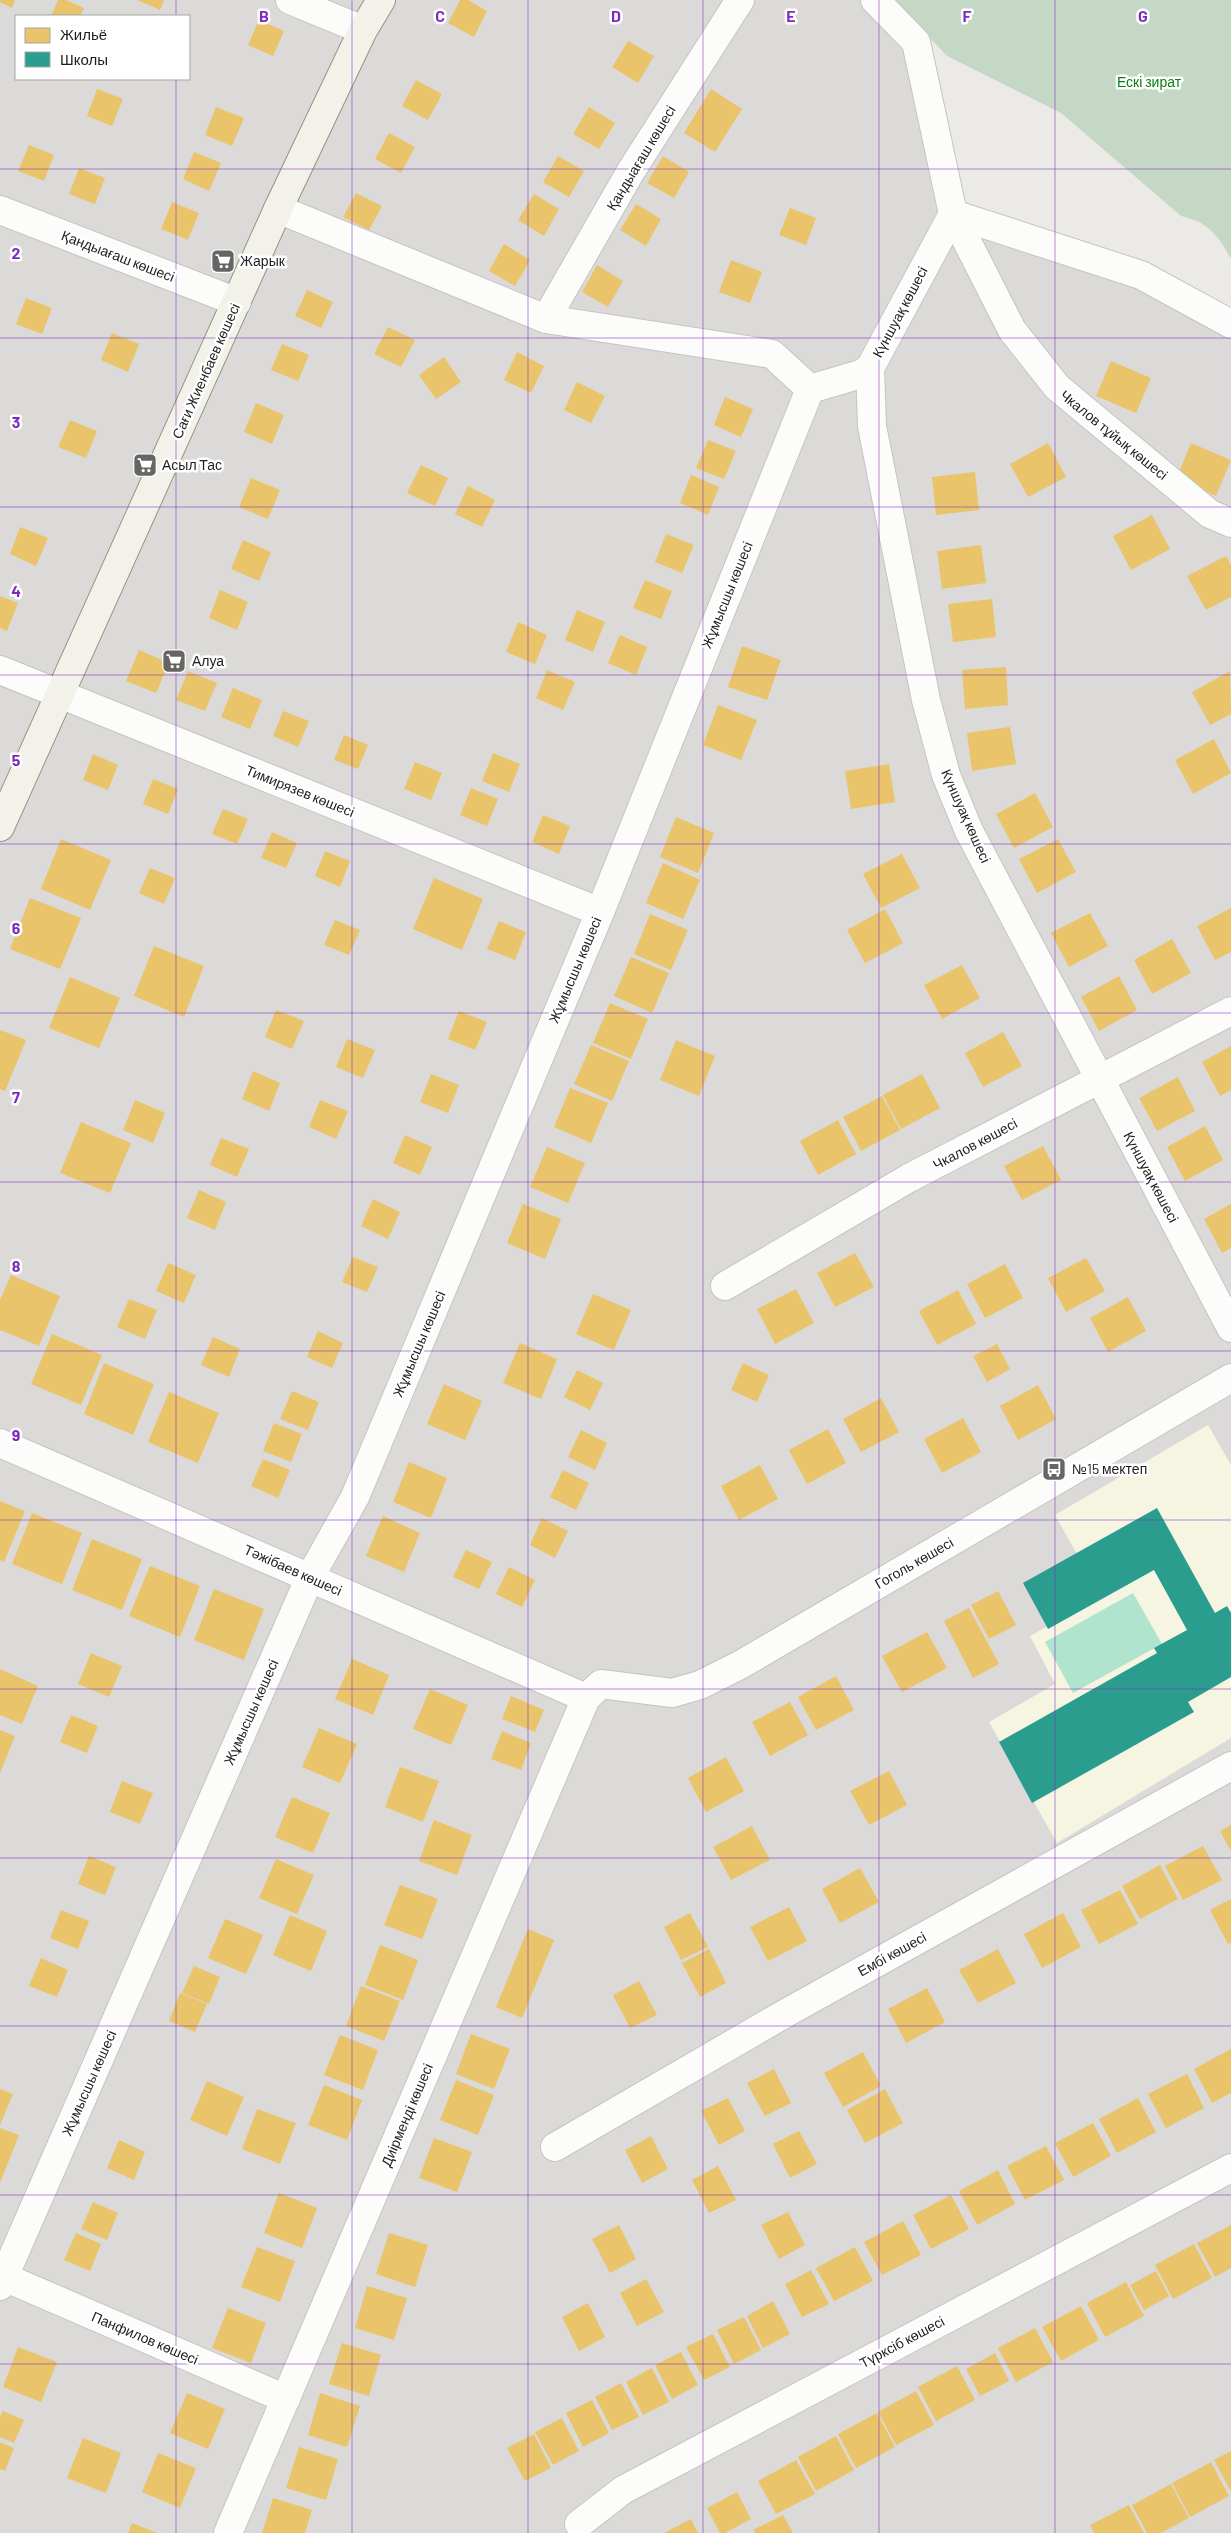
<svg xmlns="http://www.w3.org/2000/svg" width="1231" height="2533" viewBox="0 0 1231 2533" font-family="Barlow,sans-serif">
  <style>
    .residential { fill: #dbdad8; fill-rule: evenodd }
    .education { fill: #f6f5e2 }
    .cemetery { fill: #c5d8c5 }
    .pitch { fill: #b1e4ce }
    .homes { fill: #e9c46a }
    .schools { fill: #2a9d8f }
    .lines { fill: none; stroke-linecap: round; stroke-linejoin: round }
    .minor-casing { stroke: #c5c4c3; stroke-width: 30 }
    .secondary-casing { stroke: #95967e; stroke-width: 30 }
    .minor { stroke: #fcfcfb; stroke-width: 28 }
    .secondary { stroke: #f3f2ea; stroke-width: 28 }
    .grid { fill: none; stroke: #7b2cbf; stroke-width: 1; stroke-opacity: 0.55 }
    .labels { text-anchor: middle; stroke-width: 5; stroke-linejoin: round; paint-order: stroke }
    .park-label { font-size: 14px; fill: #098010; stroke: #fff }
    .street-label { font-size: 14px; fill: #1e1e1e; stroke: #fff }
    .poi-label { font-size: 14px; fill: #1e1e1e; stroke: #fff; text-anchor: start }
    .grid-label { font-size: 16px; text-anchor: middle; font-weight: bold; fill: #7b2cbf; stroke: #fff; stroke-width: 5; stroke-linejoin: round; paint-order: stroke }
  </style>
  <rect width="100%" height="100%" fill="#eceae7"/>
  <path class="residential" d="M0,0H875L916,42L953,214L1231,324V2533H0ZM16,16H189V79H16Z"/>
  <path class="education" d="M1208,1425L1231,1465V1738L1057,1843L989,1722L1055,1684L1030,1636L1101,1597L1055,1515Z"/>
  <path class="cemetery" d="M894,0H1231V259C1218,235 1208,222 1181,216L1061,113L947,56Z"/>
  <path class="pitch" d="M1133,1593L1162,1644L1073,1693L1045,1642Z"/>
  <path class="homes" d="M0,0H15L12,8L0,2Z
    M58,0H66L84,8L80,16H51Z
    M137,0H164L160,10Z
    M460,0H468L487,11L474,37L448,23Z
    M259,20L284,31L273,56L248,45Z
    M628,41L654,56L638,83L612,67Z
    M416,80L442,94L428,120L402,106Z
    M97,89L123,99L112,126L87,116Z
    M711,89L742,109L715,152L684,133Z
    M216,107L244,118L232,146L205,135Z
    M589,107L615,123L599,149L573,134Z
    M389,133L415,147L401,173L375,159Z
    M29,145L54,155L44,181L18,171Z
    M194,152L221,163L209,191L183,179Z
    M558,156L584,171L569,197L543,182Z
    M663,156L689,172L674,198L647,183Z
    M79,168L105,178L95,204L69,194Z
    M356,193L382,206L369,230L343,217Z
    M534,194L559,209L544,236L518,220Z
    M172,202L199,213L188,240L161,229Z
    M636,204L661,219L646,246L620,230Z
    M790,208L816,218L806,245L779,235Z
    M504,244L530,260L515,286L489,271Z
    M731,260L762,272L750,303L719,292Z
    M597,265L623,281L608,307L582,292Z
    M307,290L333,302L321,328L295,316Z
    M26,298L52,308L42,334L16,324Z
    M388,327L415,340L401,367L374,354Z
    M112,333L139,344L128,372L101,360Z
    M282,344L309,355L298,381L271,370Z
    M517,352L544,366L531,393L504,380Z
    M444,357L461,382L436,399L419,375Z
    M1111,361L1151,378L1136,413L1096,396Z
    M577,382L605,396L591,423L564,410Z
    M725,397L753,409L741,437L714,425Z
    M256,403L284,415L272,444L244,432Z
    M70,420L97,431L86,458L58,447Z
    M708,440L736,451L724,479L696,468Z
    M1048,443L1066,477L1028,497L1010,464Z
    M1191,443L1231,460L1216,496L1176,479Z
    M421,465L448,478L435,506L407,493Z
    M975,472L979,510L936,515L932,477Z
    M691,475L719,487L708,515L680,503Z
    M251,478L280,490L268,519L239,507Z
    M468,486L495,500L482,527L455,514Z
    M1152,515L1170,549L1131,570L1113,536Z
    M20,527L48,538L36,566L10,554Z
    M666,534L694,545L682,573L655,562Z
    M243,540L271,552L259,581L231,569Z
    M981,545L986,583L942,589L937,551Z
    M1226,556L1231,565V597L1206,610L1187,576Z
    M645,580L672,591L661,619L633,608Z
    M220,590L248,602L237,630L209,618Z
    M0,596L18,603L7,631L0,628Z
    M992,599L996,637L953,642L948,604Z
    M577,610L605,622L593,652L565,640Z
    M518,622L547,635L535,664L506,652Z
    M620,635L647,647L636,675L608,663Z
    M742,646L781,660L767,700L728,687Z
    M139,650L169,663L156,693L126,681Z
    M1006,667L1008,705L965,709L962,670Z
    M547,670L575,682L563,710L536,698Z
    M188,671L217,683L205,711L176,700Z
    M1230,671L1231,714L1210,725L1192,692Z
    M233,688L262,700L250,729L221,717Z
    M718,705L757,720L741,760L703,745Z
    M283,711L309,721L298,747L273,736Z
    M1010,727L1016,764L972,771L967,733Z
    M344,735L368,745L358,769L334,760Z
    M1214,739L1231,773L1193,794L1175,760Z
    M493,753L520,764L509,792L482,781Z
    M93,754L118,765L108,790L83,780Z
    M415,762L442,773L431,800L404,789Z
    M889,764L895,802L851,809L845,771Z
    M153,779L178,789L168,814L143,804Z
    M471,788L498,799L487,826L460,815Z
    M1035,793L1053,827L1014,848L996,814Z
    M223,809L248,819L237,844L212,834Z
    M543,815L570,826L559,854L532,842Z
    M676,817L714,833L698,873L660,857Z
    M272,832L297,843L286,868L261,858Z
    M61,839L111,860L90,910L41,889Z
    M1058,839L1076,872L1037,893L1019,859Z
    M325,851L350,861L340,887L315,876Z
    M902,854L920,888L881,908L863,874Z
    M663,863L700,880L683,919L646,903Z
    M150,868L175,878L164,904L139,893Z
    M434,878L483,899L462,950L413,929Z
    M30,898L81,918L60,969L10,949Z
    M1231,908V952L1215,960L1197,926Z
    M885,909L903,943L865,963L847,930Z
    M1090,913L1108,946L1069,967L1051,933Z
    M650,914L688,930L671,970L634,954Z
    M335,920L360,930L349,955L324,945Z
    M499,921L526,932L515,960L487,949Z
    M1172,939L1191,973L1152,994L1134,960Z
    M154,946L204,966L184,1017L134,996Z
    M631,957L669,973L652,1013L614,996Z
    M962,965L980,998L942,1019L924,985Z
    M1119,976L1137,1010L1099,1031L1081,997Z
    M70,977L120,998L99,1048L49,1028Z
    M610,1003L648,1019L631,1059L593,1043Z
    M276,1010L304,1021L292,1049L265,1037Z
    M459,1011L487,1022L475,1050L448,1039Z
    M0,1030L26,1040L5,1091L0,1089Z
    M1003,1032L1022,1066L983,1087L965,1053Z
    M347,1039L375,1050L363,1078L336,1067Z
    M676,1040L715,1056L699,1096L660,1080Z
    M591,1045L629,1061L612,1101L574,1084Z
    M1231,1046V1090L1220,1096L1202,1062Z
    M253,1071L280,1083L269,1111L242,1099Z
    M431,1074L459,1085L448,1113L420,1102Z
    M922,1074L940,1108L901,1129L883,1095Z
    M1178,1077L1195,1111L1157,1131L1139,1098Z
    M570,1088L608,1103L591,1143L554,1127Z
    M882,1096L900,1130L861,1151L843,1117Z
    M135,1100L165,1113L153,1143L123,1130Z
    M320,1100L348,1111L336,1139L309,1127Z
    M838,1120L856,1154L818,1175L800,1141Z
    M81,1122L131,1143L110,1193L60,1173Z
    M1205,1126L1223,1160L1185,1181L1167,1147Z
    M405,1135L432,1147L420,1175L393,1163Z
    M221,1138L249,1149L237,1177L210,1165Z
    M1043,1146L1061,1180L1022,1200L1004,1166Z
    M547,1147L585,1163L568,1203L530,1187Z
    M199,1190L226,1202L215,1230L187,1218Z
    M373,1199L400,1212L388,1239L361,1226Z
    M523,1204L561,1219L545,1259L507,1243Z
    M1231,1204V1248L1222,1253L1204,1219Z
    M855,1253L874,1287L835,1307L817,1273Z
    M353,1257L378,1267L367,1292L342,1282Z
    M1086,1258L1105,1291L1066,1312L1048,1278Z
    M168,1263L196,1275L184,1303L156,1291Z
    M1005,1264L1023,1298L985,1318L967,1284Z
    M11,1275L60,1296L39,1346L0,1330V1300Z
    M796,1289L814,1323L775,1344L757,1309Z
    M958,1290L976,1324L937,1345L919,1311Z
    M593,1294L631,1310L614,1350L576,1334Z
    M1128,1297L1146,1331L1108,1352L1090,1318Z
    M129,1299L157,1310L145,1339L117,1327Z
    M318,1331L343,1343L332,1368L307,1357Z
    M52,1334L102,1355L81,1405L31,1384Z
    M213,1337L240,1349L229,1377L201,1365Z
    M520,1343L557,1359L541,1399L503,1383Z
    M997,1344L1010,1369L987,1382L973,1356Z
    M104,1363L154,1384L133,1435L84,1414Z
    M743,1363L769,1375L757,1402L731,1390Z
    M577,1370L603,1383L590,1410L564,1397Z
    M444,1384L482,1401L465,1440L427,1424Z
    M1038,1385L1056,1419L1018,1440L1000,1406Z
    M292,1391L319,1402L308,1430L280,1419Z
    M169,1392L219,1413L198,1463L148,1442Z
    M881,1398L899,1432L861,1452L843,1419Z
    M963,1418L981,1452L942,1473L924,1439Z
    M274,1423L302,1434L291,1462L263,1451Z
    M828,1429L846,1463L807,1484L789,1450Z
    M581,1430L607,1443L595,1470L568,1457Z
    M263,1459L290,1470L278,1498L251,1486Z
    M409,1462L447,1478L431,1518L393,1502Z
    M760,1465L778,1499L739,1520L721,1486Z
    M563,1470L589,1483L576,1510L550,1497Z
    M0,1501L25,1511L4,1562L0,1560Z
    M32,1513L82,1533L62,1584L12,1564Z
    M383,1516L420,1533L404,1572L366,1556Z
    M542,1518L568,1531L555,1558L530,1545Z
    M92,1539L142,1559L122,1610L72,1590Z
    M466,1550L492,1562L479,1589L453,1577Z
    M150,1566L200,1586L180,1637L129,1616Z
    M509,1567L535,1580L522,1607L496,1594Z
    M214,1589L264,1609L244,1660L194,1640Z
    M998,1591L1016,1625L989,1639L971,1605Z
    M969,1608L999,1664L973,1678L944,1621Z
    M927,1632L947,1668L902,1692L882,1656Z
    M91,1653L122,1666L109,1697L78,1684Z
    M352,1659L389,1675L373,1715L335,1699Z
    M0,1669L38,1686L22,1724L0,1715Z
    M836,1676L854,1710L816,1730L798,1697Z
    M430,1689L468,1705L451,1745L413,1729Z
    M511,1696L544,1710L535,1732L502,1719Z
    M790,1702L808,1735L770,1756L752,1722Z
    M71,1715L98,1726L87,1753L60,1742Z
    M319,1728L357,1744L340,1783L302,1767Z
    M0,1730L15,1736L0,1773Z
    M502,1731L531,1743L521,1770L491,1759Z
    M726,1757L744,1791L706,1812L688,1778Z
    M400,1767L439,1781L423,1822L385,1807Z
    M889,1771L907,1805L869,1825L850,1791Z
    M122,1781L153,1793L140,1824L110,1812Z
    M292,1797L330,1813L313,1853L275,1837Z
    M434,1820L472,1835L457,1875L419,1861Z
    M1231,1825V1851L1220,1831Z
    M752,1826L770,1860L731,1880L713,1847Z
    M1203,1846L1222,1880L1183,1900L1165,1866Z
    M89,1856L116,1867L105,1895L78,1884Z
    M276,1859L314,1875L297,1914L259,1898Z
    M1160,1865L1178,1899L1140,1919L1122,1886Z
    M860,1868L879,1902L840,1923L822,1889Z
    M400,1885L438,1899L422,1939L384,1925Z
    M1120,1890L1138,1924L1099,1944L1081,1910Z
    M1231,1899V1943L1228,1944L1210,1910Z
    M789,1907L807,1941L768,1961L750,1927Z
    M61,1910L89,1921L78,1949L50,1938Z
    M690,1913L708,1947L681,1960L664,1927Z
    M1063,1913L1081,1947L1042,1968L1024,1934Z
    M290,1915L327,1931L311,1971L273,1955Z
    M225,1919L263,1935L246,1974L208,1958Z
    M528,1929L554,1940L522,2018L496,2007Z
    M380,1945L418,1960L403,2000L365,1985Z
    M709,1949L726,1983L700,1997L682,1963Z
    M998,1949L1016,1983L978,2003L959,1970Z
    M41,1958L68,1970L57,1997L29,1986Z
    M194,1966L220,1977L209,2004L182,1993Z
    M639,1981L657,2015L630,2028L613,1995Z
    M361,1986L400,2001L384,2041L346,2026Z
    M927,1988L945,2022L906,2043L888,2009Z
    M180,1993L207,2004L195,2032L169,2021Z
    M471,2034L510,2049L494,2089L456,2074Z
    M340,2035L378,2050L363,2090L324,2075Z
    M1231,2049V2093L1212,2103L1194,2069Z
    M863,2052L881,2086L843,2107L824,2073Z
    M774,2069L791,2103L765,2116L747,2083Z
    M1187,2074L1204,2108L1166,2128L1148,2094Z
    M456,2080L494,2095L478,2135L440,2120Z
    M207,2081L244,2097L227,2136L190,2120Z
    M324,2085L362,2100L347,2140L308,2125Z
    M0,2089L13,2094L0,2125Z
    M885,2089L903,2123L865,2143L847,2110Z
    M728,2098L745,2131L719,2145L701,2111Z
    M1138,2098L1156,2132L1117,2153L1099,2119Z
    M257,2109L296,2123L280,2164L242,2149Z
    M1093,2123L1111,2156L1073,2177L1055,2143Z
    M0,2128L19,2135L0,2183Z
    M799,2131L817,2164L790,2178L773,2144Z
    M651,2136L668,2169L642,2183L625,2150Z
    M434,2138L472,2152L457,2192L419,2178Z
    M119,2140L145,2152L134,2180L107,2168Z
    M1046,2146L1064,2180L1025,2200L1007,2166Z
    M718,2166L736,2200L709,2213L692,2180Z
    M998,2170L1015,2204L977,2225L959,2191Z
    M279,2193L317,2208L302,2248L264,2233Z
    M951,2195L969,2229L931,2249L913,2215Z
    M93,2202L118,2213L107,2240L81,2229Z
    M788,2212L805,2245L779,2259L761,2225Z
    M903,2221L921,2255L882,2275L864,2242Z
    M619,2225L636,2259L610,2273L592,2239Z
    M1231,2225V2268L1215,2277L1197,2243Z
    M76,2233L101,2244L90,2271L64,2260Z
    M389,2233L428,2245L415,2287L376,2274Z
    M1194,2244L1212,2278L1173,2299L1155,2265Z
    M257,2247L295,2261L280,2302L241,2287Z
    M855,2247L873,2281L834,2301L816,2268Z
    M811,2270L829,2304L802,2317L785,2284Z
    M1156,2271L1169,2296L1144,2310L1130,2285Z
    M646,2279L664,2312L637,2326L620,2293Z
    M1126,2282L1144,2316L1105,2337L1087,2303Z
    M367,2286L407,2298L394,2340L355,2328Z
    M773,2301L790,2334L763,2348L747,2316Z
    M588,2303L605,2337L579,2351L562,2317Z
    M1081,2306L1099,2340L1061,2361L1042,2327Z
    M228,2308L266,2323L251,2363L212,2348Z
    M744,2317L761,2350L734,2364L717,2330Z
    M1035,2328L1053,2362L1016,2382L998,2348Z
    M713,2334L730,2367L704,2380L686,2347Z
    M342,2343L381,2355L369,2396L329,2384Z
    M18,2347L57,2362L41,2402L3,2387Z
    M681,2352L698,2385L672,2399L655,2365Z
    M995,2353L1009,2381L980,2396L966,2369Z
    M957,2366L975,2400L936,2421L918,2387Z
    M652,2368L669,2402L643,2415L626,2382Z
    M621,2383L639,2417L612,2430L595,2397Z
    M916,2391L934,2425L896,2445L878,2412Z
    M187,2393L225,2409L208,2449L170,2433Z
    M320,2393L360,2406L347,2447L308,2435Z
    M592,2400L609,2433L583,2447L566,2413Z
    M3,2411L24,2420L14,2443L0,2437V2417Z
    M877,2413L895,2447L856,2468L838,2434Z
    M562,2418L579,2451L553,2465L535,2432Z
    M534,2434L551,2468L525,2481L507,2448Z
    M836,2436L854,2470L816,2491L798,2457Z
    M83,2438L121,2453L106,2493L67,2478Z
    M0,2442L14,2448L5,2471L0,2469Z
    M299,2447L338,2459L326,2500L286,2488Z
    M1231,2451V2492L1214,2460Z
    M158,2453L196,2468L180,2508L142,2492Z
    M796,2460L815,2494L776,2514L758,2481Z
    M1211,2462L1229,2496L1190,2517L1172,2483Z
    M1171,2484L1189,2518L1161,2533H1147L1132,2505Z
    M737,2492L751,2519L725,2533H720L707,2508Z
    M273,2498L312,2510L305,2533H262Z
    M1129,2505L1144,2533H1094L1090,2525Z
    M783,2515L793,2533H755L753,2530Z
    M691,2519L698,2533H664Z
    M132,2523L157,2533H128Z"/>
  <path class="schools" d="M1157,1508L1215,1613L1227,1606L1231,1613V1677L1188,1702L1194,1712L1032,1803L999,1742L1157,1653L1154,1648L1187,1630L1154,1570L1048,1629L1023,1583Z"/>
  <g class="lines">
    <g class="minor-casing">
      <path id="minor" d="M290,0L363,30
        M875,0L916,42L953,214L1012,330L1057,387L1210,514L1231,523
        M278,209L546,319L772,354L810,389
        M0,210L237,302
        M953,214L870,368L872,426L926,700L946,775L969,831L1231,1328
        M953,214L1141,275L1231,324
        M546,319L631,171L740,0
        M810,389L861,374L870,368
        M0,670L600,912
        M725,1286L909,1178L1231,1011
        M0,1443L586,1698
        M555,2147L786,2013L1231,1766
        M4,2277L286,2399
        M0,2286L310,1577L355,1497L600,912L810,389
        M579,2524L623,2490L1231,2168
        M228,2533L586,1698L601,1684L672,1693L700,1685L740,1665L1231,1378"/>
    </g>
    <g class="secondary-casing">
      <path id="secondary" d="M0,827L278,209L363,30L381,0"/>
    </g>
    <use href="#minor" class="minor"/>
    <use href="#secondary" class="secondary"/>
  </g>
  <path class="grid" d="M176,0V16M352,0V2533M528,0V2533M703,0V2533M879,0V2533M1055,0V2533M176,79V2533M0,169H1231M0,338H1231M0,507H1231M0,675H1231M0,844H1231M0,1013H1231M0,1182H1231M0,1351H1231M0,1520H1231M0,1689H1231M0,1858H1231M0,2026H1231M0,2195H1231M0,2364H1231"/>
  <defs>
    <g id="supermarket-square" transform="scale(1.25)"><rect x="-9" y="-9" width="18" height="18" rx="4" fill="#666564" stroke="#fff"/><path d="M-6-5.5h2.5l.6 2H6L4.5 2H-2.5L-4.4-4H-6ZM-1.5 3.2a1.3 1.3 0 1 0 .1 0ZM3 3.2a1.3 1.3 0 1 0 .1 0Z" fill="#fff"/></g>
    <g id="bus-square" transform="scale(1.25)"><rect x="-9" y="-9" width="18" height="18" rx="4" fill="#666564" stroke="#fff"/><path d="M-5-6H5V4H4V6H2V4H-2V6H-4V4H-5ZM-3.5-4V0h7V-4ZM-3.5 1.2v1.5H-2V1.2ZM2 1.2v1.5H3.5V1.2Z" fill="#fff"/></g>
  </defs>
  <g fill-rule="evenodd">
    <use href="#supermarket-square" x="223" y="261"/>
    <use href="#supermarket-square" x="145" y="465"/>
    <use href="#supermarket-square" x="174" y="661"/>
    <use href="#bus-square" x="1054" y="1469"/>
  </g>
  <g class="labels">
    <g class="park-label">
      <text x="1149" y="87">Ескі зират</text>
    </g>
    <g class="street-label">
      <text transform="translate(641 158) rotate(-59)" y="5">Қандыағаш көшесі</text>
      <text transform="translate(118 256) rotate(21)" y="5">Қандыағаш көшесі</text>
      <text transform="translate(900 312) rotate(-62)" y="5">Күншуақ көшесі</text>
      <text transform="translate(206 371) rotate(-66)" y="5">Сағи Жиенбаев көшесі</text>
      <text transform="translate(1114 435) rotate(39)" y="5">Чкалов тұйық көшесі</text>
      <text transform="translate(727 595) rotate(-68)" y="5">Жұмысшы көшесі</text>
      <text transform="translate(300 791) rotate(22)" y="5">Тимирязев көшесі</text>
      <text transform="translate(966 816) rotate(66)" y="5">Күншуақ көшесі</text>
      <text transform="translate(575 970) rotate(-67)" y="5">Жұмысшы көшесі</text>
      <text transform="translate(975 1144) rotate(-28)" y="5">Чкалов көшесі</text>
      <text transform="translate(1151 1177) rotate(62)" y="5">Күншуақ көшесі</text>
      <text transform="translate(419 1344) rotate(-67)" y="5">Жұмысшы көшесі</text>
      <text transform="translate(914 1563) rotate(-30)" y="5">Гоголь көшесі</text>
      <text transform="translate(293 1570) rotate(24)" y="5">Тәжібаев көшесі</text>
      <text transform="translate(251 1712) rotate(-66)" y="5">Жұмысшы көшесі</text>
      <text transform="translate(892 1954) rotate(-29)" y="5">Ембі көшесі</text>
      <text transform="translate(89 2083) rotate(-66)" y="5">Жұмысшы көшесі</text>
      <text transform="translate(407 2115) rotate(-67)" y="5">Диірменді көшесі</text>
      <text transform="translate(145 2338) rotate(23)" y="5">Панфилов көшесі</text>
      <text transform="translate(902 2342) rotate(-28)" y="5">Түрксіб көшесі</text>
    </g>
    <g class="poi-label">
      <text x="240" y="266">Жарык</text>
      <text x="162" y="470">Асыл Тас</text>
      <text x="192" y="666">Алуа</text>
      <text x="1072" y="1474">№15 мектеп</text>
    </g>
  </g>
  <g class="grid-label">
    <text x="264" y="22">B</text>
    <text x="440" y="22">C</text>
    <text x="616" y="22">D</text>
    <text x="791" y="22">E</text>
    <text x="967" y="22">F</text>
    <text x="1143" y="22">G</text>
    <text x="16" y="259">2</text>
    <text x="16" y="428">3</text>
    <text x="16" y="597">4</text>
    <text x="16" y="766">5</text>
    <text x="16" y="934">6</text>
    <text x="16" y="1103">7</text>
    <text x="16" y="1272">8</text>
    <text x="16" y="1441">9</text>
  </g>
  <rect x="15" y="15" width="175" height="65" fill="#ffffff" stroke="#a5a5a5"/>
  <rect x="25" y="28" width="25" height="15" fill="#e9c46a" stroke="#a5a5a5"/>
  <text x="60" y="40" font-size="15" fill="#1e1e1e">Жильё</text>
  <rect x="25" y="52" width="25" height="15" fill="#2a9d8f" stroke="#a5a5a5"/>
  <text x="60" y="65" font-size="15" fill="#1e1e1e">Школы</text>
</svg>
